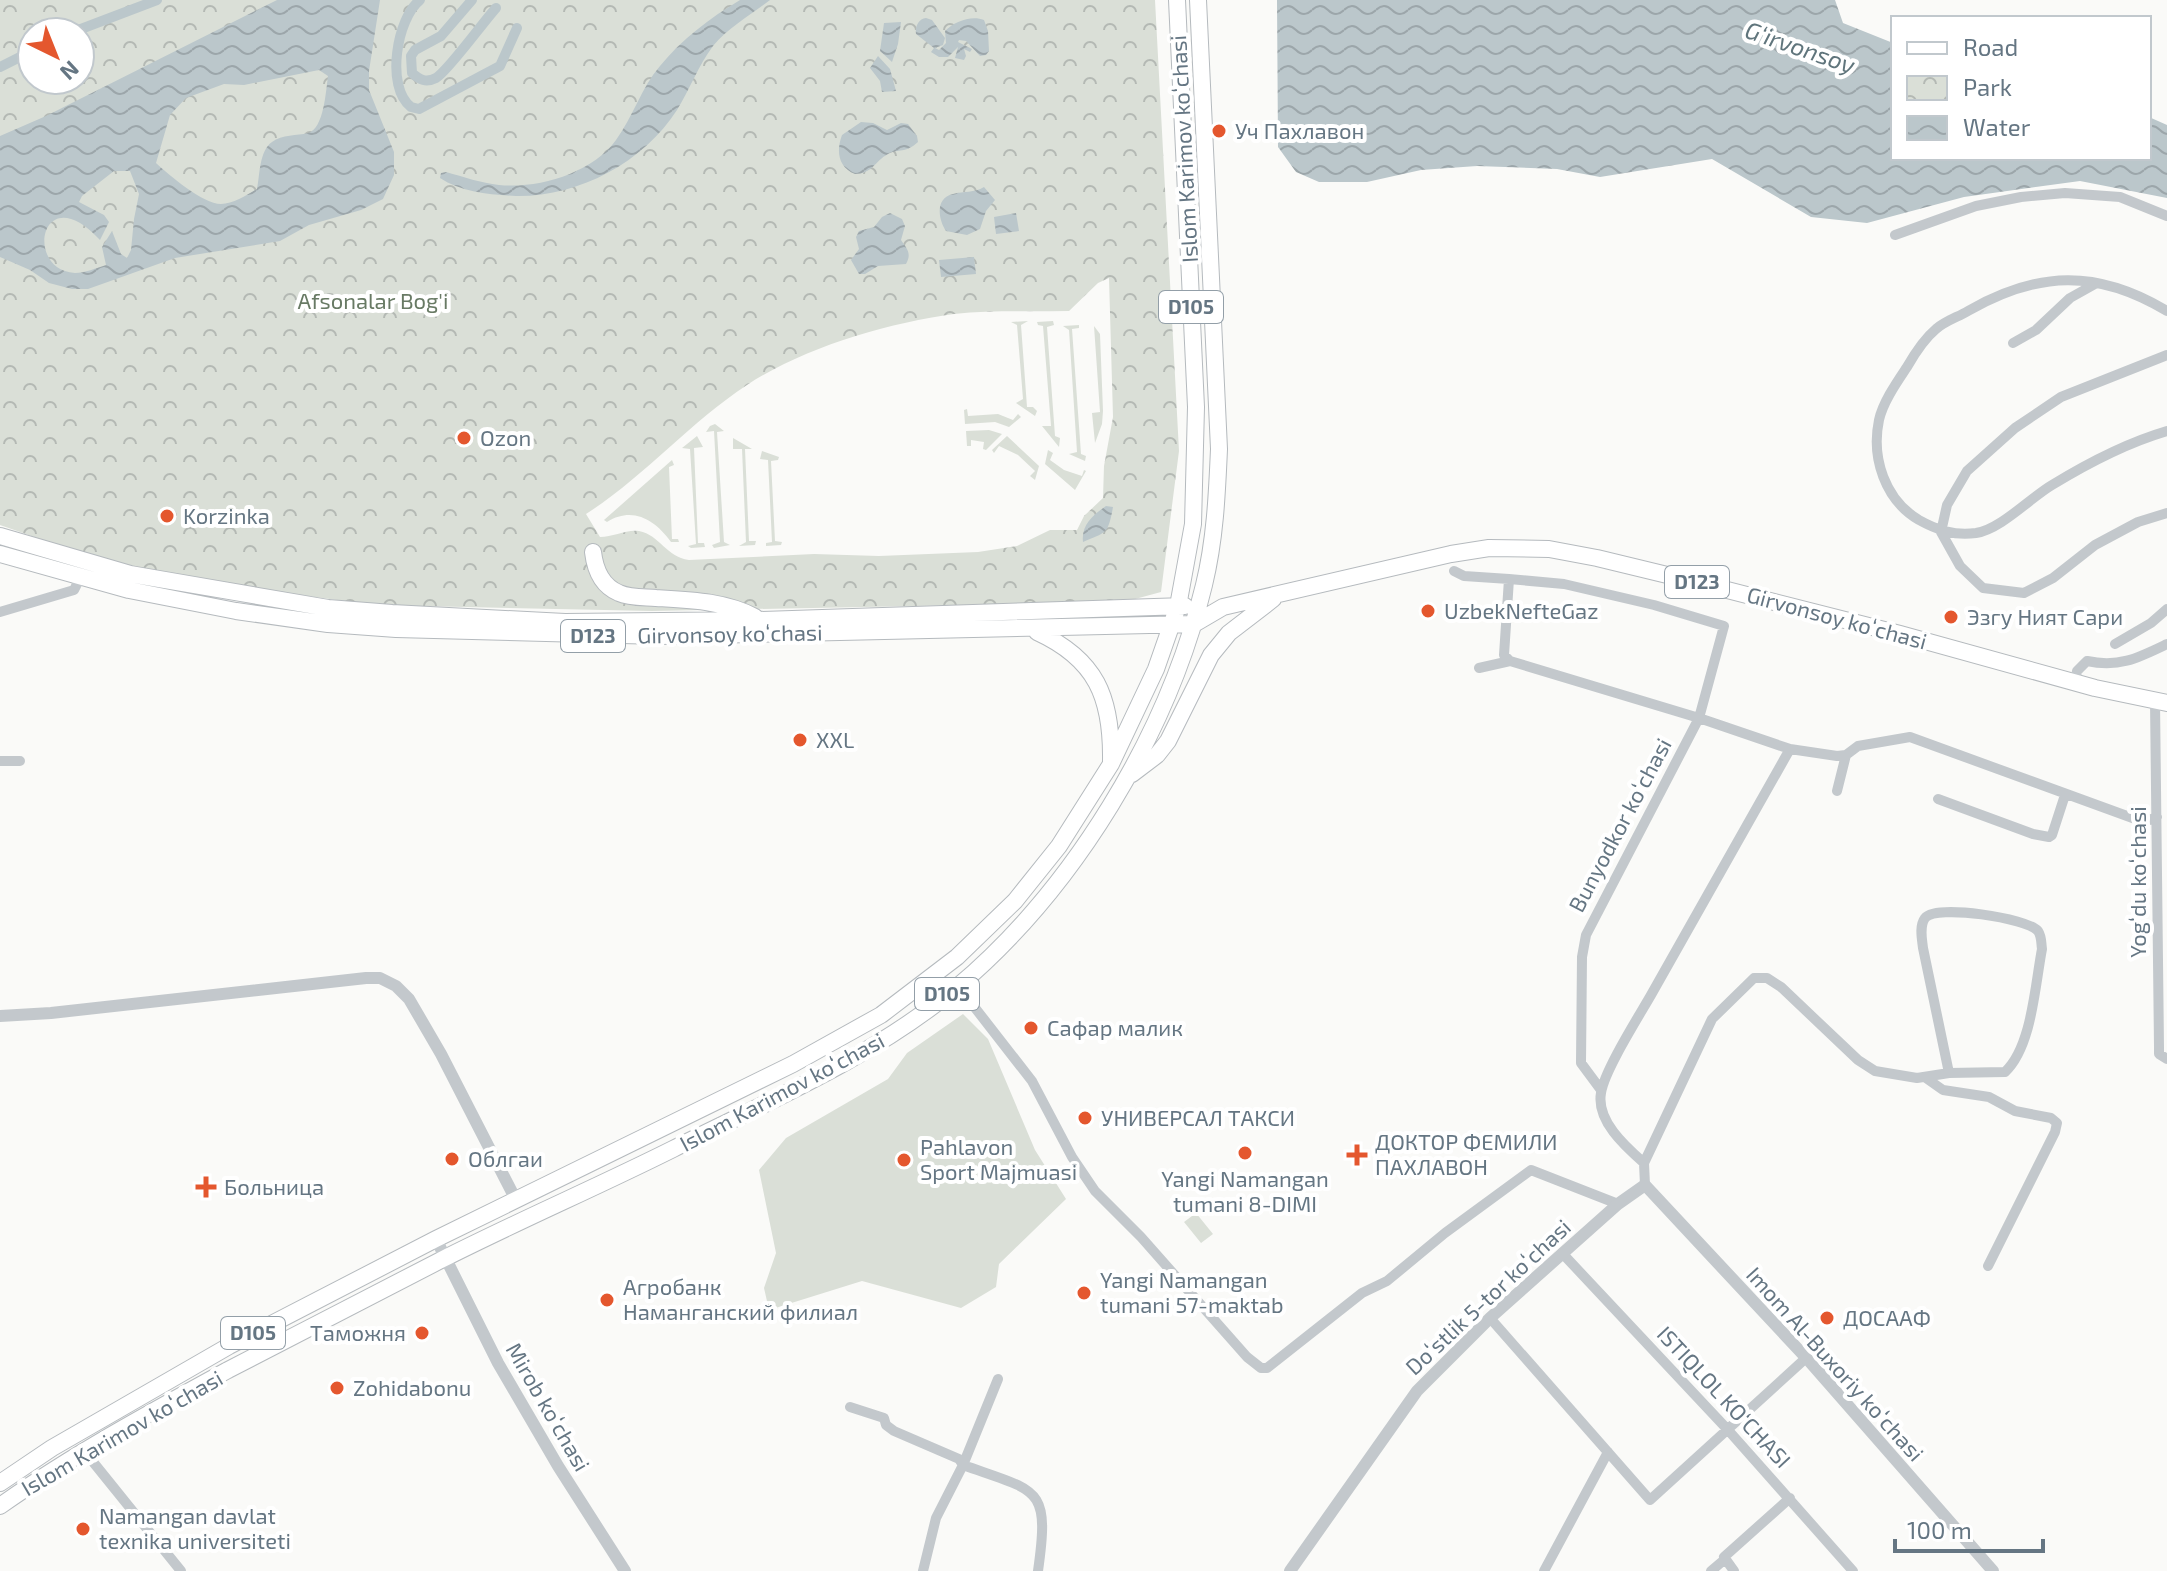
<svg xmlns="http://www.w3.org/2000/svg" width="2167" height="1571" viewBox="0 0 2167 1571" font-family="'Exo 2',sans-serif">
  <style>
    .grass { fill: #dadfd7 }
    .park { fill: url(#park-crowns); fill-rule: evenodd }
    .water { fill: url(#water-waves); fill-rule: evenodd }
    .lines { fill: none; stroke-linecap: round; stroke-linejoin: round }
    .canal { stroke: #bbc7cb; stroke-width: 10 }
    .primary-casing { stroke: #b5babe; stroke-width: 18 }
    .minor { stroke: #c3c8cc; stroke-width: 10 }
    .tertiary { stroke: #c3c8cc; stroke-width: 12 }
    .primary { stroke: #fff; stroke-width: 16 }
    .poi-dot { fill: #e4572e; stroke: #fff; stroke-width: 3 }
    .labels { text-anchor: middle; stroke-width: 8; stroke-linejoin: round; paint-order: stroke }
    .shield { fill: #fff; stroke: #939fa8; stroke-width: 2 }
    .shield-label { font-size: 20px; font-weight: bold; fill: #657683 }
    .poi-label { font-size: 22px; fill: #657683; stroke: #fff; text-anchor: start }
    .street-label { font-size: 22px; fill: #657683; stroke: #fff }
    .park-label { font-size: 22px; fill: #687a64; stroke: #fff }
    .water-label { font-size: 24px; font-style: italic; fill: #60757c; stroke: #fff }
  </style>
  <defs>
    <pattern id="park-crowns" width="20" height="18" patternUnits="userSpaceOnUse" patternTransform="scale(2)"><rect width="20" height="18" fill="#dadfd7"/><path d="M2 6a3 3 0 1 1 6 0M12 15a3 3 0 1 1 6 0" fill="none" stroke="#b4b9b4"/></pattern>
    <pattern id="water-waves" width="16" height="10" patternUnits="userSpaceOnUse" patternTransform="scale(2)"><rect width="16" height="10" fill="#bbc7cb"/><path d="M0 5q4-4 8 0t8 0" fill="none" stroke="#9ca6aa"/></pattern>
  </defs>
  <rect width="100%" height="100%" fill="#fafaf8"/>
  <path class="grass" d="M1028,321L1021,325L1027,407H1033L1037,411L1035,416L1016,403L1023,399L1017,325L1011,322Z
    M1053,321L1054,325L1047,327L1055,436L1060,438L1059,447L1042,426H1051L1043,326L1038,325L1037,322Z
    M1079,325V328L1072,329L1081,454L1086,456L1085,461L1069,454L1077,452L1069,330L1063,326Z
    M1094,326L1100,334L1103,411L1102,424L1095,443L1092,413L1100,412Z
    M967,409L968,416L998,414L1013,420L1018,414L1021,417L1009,427L995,422L965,424L964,410Z
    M715,424L724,431L717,432L724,542L730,545L714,548L712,545L720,542L714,431L706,432L710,426Z
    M989,430L1002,434L986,450L983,449L984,442L971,440V446H967L966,431Z
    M697,436L703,447L694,448L698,543H704L705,547L691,548L688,546L696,544L690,449L682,448Z
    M1007,436L1039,466L1035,480L1030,476L1035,471L1018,455L999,446L994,453L992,450Z
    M733,438L752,449H745L749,541H756L755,545L739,546L746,542L742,449H733Z
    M1048,450L1053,453L1050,460L1064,470L1082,476L1084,470L1086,471L1075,490L1045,464Z
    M762,451L779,457L778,460L771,461L775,541L782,542L781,545L766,546V543L772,542L768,460L760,459Z
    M672,460L674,465L669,467L672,539H678L679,542H671C655,520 633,506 607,522L604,520Z
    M963,1014L988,1039L1035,1150L1066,1199L999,1264L996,1287L961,1308L862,1281L769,1310L764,1288L776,1253L759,1170L786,1138L888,1079L907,1053Z
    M1196,1213L1213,1234L1201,1243L1184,1222Z"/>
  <path class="park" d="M0,0H1155L1179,451L1161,592L1124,602L652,611L374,605L138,573L0,525ZM32,32H80V80H32ZM1109,278L1113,417L1104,466L1103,498L1084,516L1077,530H1050L1017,546L978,552L879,556L814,554L689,560C666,557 660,535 639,531C627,529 613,537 600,537L586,514C644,477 689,423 747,385C803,348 887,323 954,314C992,310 1030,312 1069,311L1098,283Z"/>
  <path class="water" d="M277,0H380L369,71V90L394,152V175L383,199L361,210L309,225L280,241L175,258L88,289H72L49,283L30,270L0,257V136L46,116ZM319,70L328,76C326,90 324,129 308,133C297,136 282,134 272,142C259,151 260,175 257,189C247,195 233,204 221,204C203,204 169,175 156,163L170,115L186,98L224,84L244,85ZM114,171H130L139,194L134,219L131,250L127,258L121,254L112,231L102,247L106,265C97,268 84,273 75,273C23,270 41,176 100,240L109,222L104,215L79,202L82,196Z
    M740,0H770C751,15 729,27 713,46C698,66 690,89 677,110C643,163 578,197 516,196C491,195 461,192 440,178L441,173L446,172C464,177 481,183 499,185C539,189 592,173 616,140C633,117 641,88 660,66C682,39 710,18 740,0Z
    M1277,0H1835L1843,23L1893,43V158H2149V117L2167,125V198L2080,181L1964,197L1867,223L1811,217L1712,159L1600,177L1557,169L1477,166L1421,170L1367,182H1319L1296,172L1278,147Z
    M926,18L932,20L945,38L943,45L935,48L939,50L946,43L945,31C954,22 971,15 984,20L988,31L989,51L986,55L980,56L966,41L959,40L958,42L972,49L970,52L964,49L966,56L964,60L955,58L958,47L948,57H939L931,52L934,48L916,34C915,27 918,19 926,18Z
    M901,22L898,44L892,62L880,51L884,23Z
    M878,56L890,69L896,91L882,92L880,81L870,68Z
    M861,122L873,123L887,130L901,123L908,124L917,136L918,142C905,154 899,148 888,154C875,161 872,174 855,174C838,167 836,151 842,135Z
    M984,187L995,200L986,211L980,229L967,235L946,231C938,219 935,198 953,194C964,191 974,193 984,187Z
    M890,213L902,219L905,226L901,240C907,249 912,253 906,264L878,266L865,274H859L851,260L859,249L856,237L859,231L874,227L882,217Z
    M1016,213L1019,231L996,234L994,217Z
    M974,257L976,274L941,277L939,260Z
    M1106,506L1113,507C1108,535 1106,532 1083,542C1081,525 1093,515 1106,506Z"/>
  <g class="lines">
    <path class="canal" d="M420,0C397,18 385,87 411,107L419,109L500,66L517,28
      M472,0L441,36L415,50L411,56L412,73C420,80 426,83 436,78C448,71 484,21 496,8
      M73,32L157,0
      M0,67L32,51"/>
    <g class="primary-casing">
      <path id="primary" d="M0,536L130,574L328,608L392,613L565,622L760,620L1185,606
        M593,552C595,569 602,586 619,593C630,598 645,597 656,598C690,600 725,601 755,617
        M0,554L129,590L236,611L328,624L396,629L660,636L1194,624L1223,607L1451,554L1489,548L1549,549L1597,558L1692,581L1900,634L2095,688L2167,703
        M1037,632C1096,659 1112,697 1111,761
        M1132,774L1157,755L1168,741L1211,655L1229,633L1273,599
        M0,1483L52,1448L229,1346L436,1239L793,1064L881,1015L957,957L1015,901L1059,846L1111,764L1156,669L1178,606L1193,524L1196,407L1177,0
        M0,1506C72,1455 151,1412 228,1370C299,1333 370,1296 441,1260C518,1221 597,1187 673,1149C771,1100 871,1058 956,988C1074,889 1168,734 1204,585C1215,540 1217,495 1219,449L1198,0"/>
    </g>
    <path class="minor" d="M1895,235L1976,206L2021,197L2065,193L2120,197L2167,216
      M2167,311C2097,269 2038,271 1968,311C1958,317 1945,321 1936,329C1924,339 1915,353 1907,367C1897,382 1883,402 1879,420C1871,458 1885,500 1919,520C1937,530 1954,536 1976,533C2001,529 2030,498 2052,485C2088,463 2126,443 2167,431
      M2013,343L2036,330L2070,298L2095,284
      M2167,355L2061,397L2015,428L1967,471L1947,505L1941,532L1960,566L1983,588L2024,593L2053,578L2095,545L2138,522L2167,513
      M1454,571L1464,576L1509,579L1504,655L1510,661L1699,718L1586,935L1582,957L1581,1063L1601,1090
      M1509,579L1564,584L1654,605L1724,626L1699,718L1790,749L1837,756L1846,755L1858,746L1910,737L2138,820H2149L2157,817
      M0,612L74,590L81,576
      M2115,644L2151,623L2167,609
      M1479,668L1510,661
      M2075,683L2077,671L2087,661C2119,668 2138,658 2167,644
      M2155,701L2159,1047V1054L2167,1059
      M0,761H20
      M1837,791L1846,755
      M1938,799L2033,834L2049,837L2052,835L2065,795
      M958,986L1032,1081L1072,1157L1095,1191L1141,1237L1247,1357L1261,1368H1267L1362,1293L1387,1281L1445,1233L1531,1170L1618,1204
      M1926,1078L1943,1090L1989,1097L2015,1111L2051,1118L2057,1123L2055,1132L1988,1266
      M1644,1163L1712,1019L1754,978H1767L1781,987L1858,1060L1875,1071L1917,1078L1949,1073L2005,1072C2032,1047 2035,985 2042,949C2041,943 2042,937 2038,931C2027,918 1936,904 1925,918C1919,926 1922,939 1923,948L1949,1073
      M1645,1185L1644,1163C1626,1147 1596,1121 1601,1093C1604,1071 1639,1016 1651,995C1697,913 1744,831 1790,749
      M1562,1253L1728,1430L1853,1571
      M1490,1318L1650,1500L1806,1358
      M850,1407L884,1418L886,1425L894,1431L959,1459L963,1465C1039,1492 1050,1486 1038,1571
      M85,1452L181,1571
      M923,1571L936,1518L963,1465L998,1379
      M1544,1571L1608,1452
      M1711,1571L1724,1560
      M1734,1571L1724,1557L1790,1498"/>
    <path class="tertiary" d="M0,1016L51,1013L366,978H380L396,986L409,999L441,1054L516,1200
      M436,1239L498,1363L558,1466L625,1571
      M1290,1571L1417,1391L1490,1318L1618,1204L1645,1185L1810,1362L1993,1571"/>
    <use href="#primary" class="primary"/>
  </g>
  <g class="poi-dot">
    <circle cx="1219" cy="131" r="8"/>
    <circle cx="464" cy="438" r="8"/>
    <circle cx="167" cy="516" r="8"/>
    <circle cx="1428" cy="611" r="8"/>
    <circle cx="1951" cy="617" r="8"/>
    <circle cx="800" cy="740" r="8"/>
    <circle cx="1031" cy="1028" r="8"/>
    <circle cx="1085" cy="1118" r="8"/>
    <circle cx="1245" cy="1153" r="8"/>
    <path d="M1353 1143h8v8h8v8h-8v8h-8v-8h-8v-8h8z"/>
    <circle cx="452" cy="1159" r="8"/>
    <circle cx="904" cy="1160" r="8"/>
    <path d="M202 1175h8v8h8v8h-8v8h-8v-8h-8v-8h8z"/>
    <circle cx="1084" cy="1293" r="8"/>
    <circle cx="607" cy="1300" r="8"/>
    <circle cx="1827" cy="1318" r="8"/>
    <circle cx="422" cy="1333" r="8"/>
    <circle cx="337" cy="1388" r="8"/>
    <circle cx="83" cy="1529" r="8"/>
  </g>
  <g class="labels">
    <g class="shield">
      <rect x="1159" y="291" width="64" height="32" rx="6"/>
      <rect x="1665" y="566" width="64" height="32" rx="6"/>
      <rect x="561" y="620" width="64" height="32" rx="6"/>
      <rect x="915" y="978" width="64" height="32" rx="6"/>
      <rect x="221" y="1317" width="64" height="32" rx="6"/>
    </g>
    <g class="shield-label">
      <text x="1191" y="314">D105</text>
      <text x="1697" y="589">D123</text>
      <text x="593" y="643">D123</text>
      <text x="947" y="1001">D105</text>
      <text x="253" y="1340">D105</text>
    </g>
    <g class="poi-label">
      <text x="1235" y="139">Уч Пахлавон</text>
      <text x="480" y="446">Ozon</text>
      <text x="183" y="524">Korzinka</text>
      <text x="1444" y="619">UzbekNefteGaz</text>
      <text x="1967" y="625">Эзгу Ният Сари</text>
      <text x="816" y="748">XXL</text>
      <text x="1047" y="1036">Сафар малик</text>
      <text x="1101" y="1126">УНИВЕРСАЛ ТАКСИ</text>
      <text x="1375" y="1150">ДОКТОР ФЕМИЛИ<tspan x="1375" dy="25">ПАХЛАВОН</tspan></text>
      <text x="920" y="1155">Pahlavon<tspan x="920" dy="25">Sport Majmuasi</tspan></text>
      <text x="468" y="1167">Облгаи</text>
      <text x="1245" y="1187" text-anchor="middle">Yangi Namangan<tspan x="1245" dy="25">tumani 8-DIMI</tspan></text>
      <text x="224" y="1195">Больница</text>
      <text x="1100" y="1288">Yangi Namangan<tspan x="1100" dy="25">tumani 57-maktab</tspan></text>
      <text x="623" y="1295">Агробанк<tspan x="623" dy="25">Наманганский филиал</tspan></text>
      <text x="1843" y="1326">ДОСААФ</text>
      <text x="406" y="1341" text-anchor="end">Таможня</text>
      <text x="353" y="1396">Zohidabonu</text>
      <text x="99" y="1524">Namangan davlat<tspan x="99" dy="25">texnika universiteti</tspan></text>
    </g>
    <g class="street-label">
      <text transform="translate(1184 149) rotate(-93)" y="8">Islom Karimov koʻchasi</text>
      <text transform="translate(1837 618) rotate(15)" y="8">Girvonsoy koʻchasi</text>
      <text transform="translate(730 634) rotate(-1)" y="8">Girvonsoy koʻchasi</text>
      <text transform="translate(1620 825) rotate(-62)" y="8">Bunyodkor koʻchasi</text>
      <text transform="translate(2138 882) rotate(-90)" y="8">Yogʻdu koʻchasi</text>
      <text transform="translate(782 1092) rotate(-28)" y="8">Islom Karimov koʻchasi</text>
      <text transform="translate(1488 1297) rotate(-43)" y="8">Doʻstlik 5-tor koʻchasi</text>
      <text transform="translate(1835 1364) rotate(48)" y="8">Imom Al-Buxoriy koʻchasi</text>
      <text transform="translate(1724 1397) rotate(47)" y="8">ISTIQLOL KO‘CHASI</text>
      <text transform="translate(548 1407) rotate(60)" y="8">Mirob koʻchasi</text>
      <text transform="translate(122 1433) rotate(-30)" y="8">Islom Karimov koʻchasi</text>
    </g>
    <g class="park-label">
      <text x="373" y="309">Afsonalar Bog'i</text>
    </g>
    <g class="water-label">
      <text transform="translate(1800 48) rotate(19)" y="8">G‘irvonsoy</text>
    </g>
  </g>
  <rect x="1891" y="16" width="260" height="144" fill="#ffffff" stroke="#c1c8cd" stroke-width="2"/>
  <rect x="1907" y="42" width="40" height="12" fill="#ffffff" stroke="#c1c8cd" stroke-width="2"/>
  <text x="1963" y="56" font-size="24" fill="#657683">Road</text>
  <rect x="1907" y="76" width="40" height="24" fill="url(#park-crowns)" stroke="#c1c8cd" stroke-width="2"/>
  <text x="1963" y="96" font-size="24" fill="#657683">Park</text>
  <rect x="1907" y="116" width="40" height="24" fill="url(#water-waves)" stroke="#c1c8cd" stroke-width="2"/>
  <text x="1963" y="136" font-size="24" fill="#657683">Water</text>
  <g transform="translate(56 56) rotate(137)"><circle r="38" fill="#ffffff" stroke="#c1c8cd" stroke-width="2"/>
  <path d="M0-6L14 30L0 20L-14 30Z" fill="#e4572e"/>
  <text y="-12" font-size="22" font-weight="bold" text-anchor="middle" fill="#657683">N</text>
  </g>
  <path d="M1895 1539v12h148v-12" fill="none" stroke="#657683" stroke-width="4"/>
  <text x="1907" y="1539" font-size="24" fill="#657683" stroke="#ffffff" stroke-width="6" paint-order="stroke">100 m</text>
</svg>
